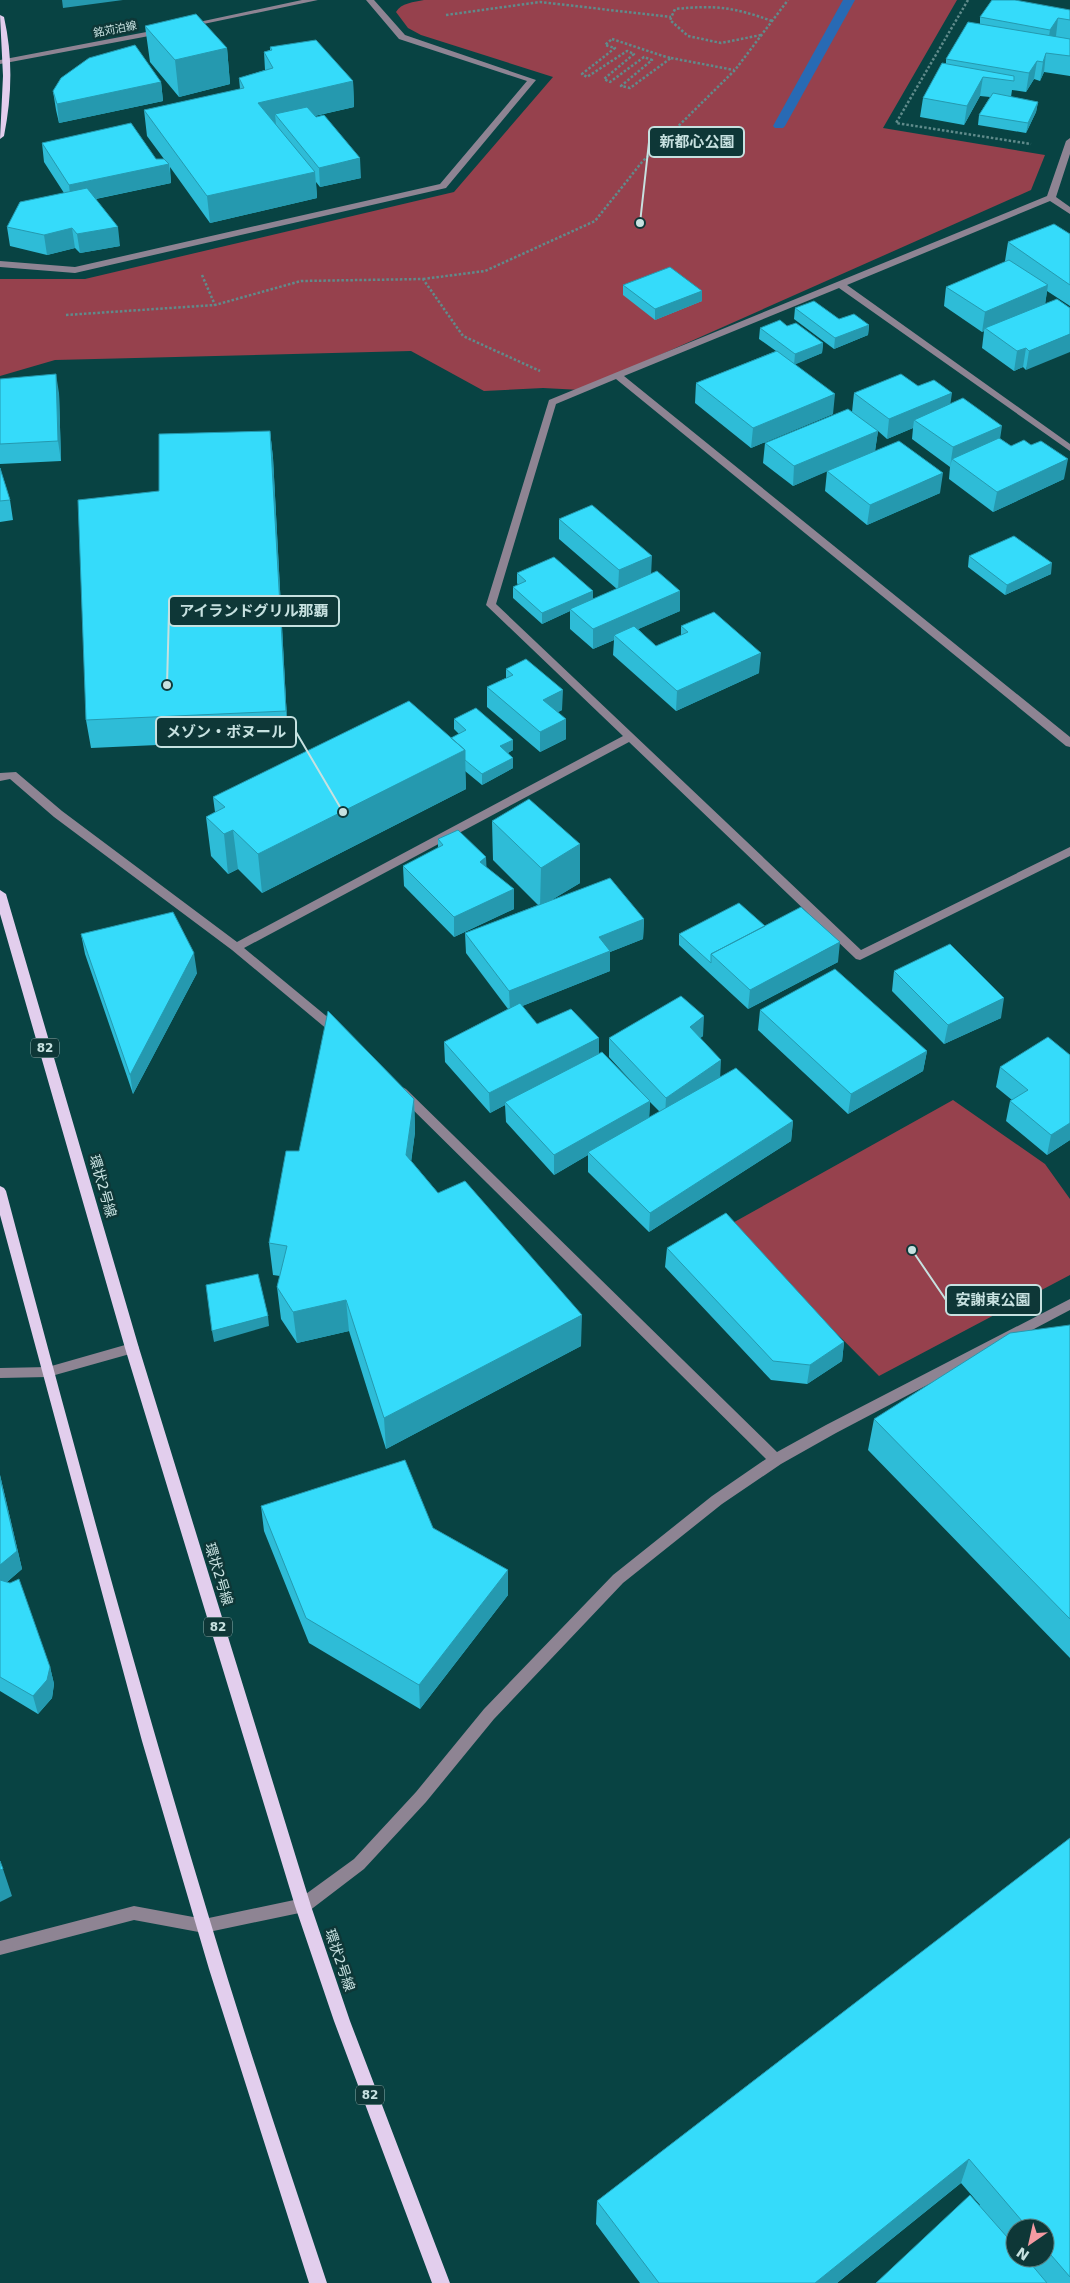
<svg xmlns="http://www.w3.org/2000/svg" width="1070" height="2283" viewBox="0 0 1070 2283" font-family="'DejaVu Sans','Noto Sans JP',sans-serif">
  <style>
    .green { fill: #96414d }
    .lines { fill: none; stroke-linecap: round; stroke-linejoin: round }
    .stream { fill: #286ab4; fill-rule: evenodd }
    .path { stroke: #608b8b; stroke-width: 2.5; stroke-dasharray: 2.5 2; stroke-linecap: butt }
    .minor { fill: #8e8493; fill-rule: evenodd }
    .major { fill: #e2ceed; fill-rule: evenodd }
    .wall { fill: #2ebcd7; fill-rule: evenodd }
    .shaded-wall { fill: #2599af }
    .building { fill: #35dbfa; stroke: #2599af }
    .labels { text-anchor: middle; stroke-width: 5; stroke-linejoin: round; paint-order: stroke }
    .far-street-label { font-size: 11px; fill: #c7e1e0; stroke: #0e3737 }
    .shield { fill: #0e3737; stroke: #90aead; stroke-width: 1 }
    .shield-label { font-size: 12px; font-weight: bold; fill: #c7e1e0 }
    .street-label { font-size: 14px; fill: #c7e1e0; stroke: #0e3737 }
    .leader { fill: none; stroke: #c7e1e0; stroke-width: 2 }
    .callout-dot { fill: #c7e1e0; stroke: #0e3737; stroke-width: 2 }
    .callout { fill: #0e3737; stroke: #c7e1e0; stroke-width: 2 }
    .callout-label { font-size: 15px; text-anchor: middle; font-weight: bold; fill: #c7e1e0 }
  </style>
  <rect width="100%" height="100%" fill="#084343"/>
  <path class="green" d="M424,0H957L883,128L1045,155L1031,190L581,390L543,388L484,391L411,351L55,360L0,376V279H85L454,192L553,77L421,35L408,28L396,12C401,3 414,2 424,0Z
    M953,1100L1045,1164L1070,1199V1275L879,1376L729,1225Z"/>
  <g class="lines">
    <path class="stream" d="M843,0H855L785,126L783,128H775L773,126Z"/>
    <path class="path" d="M968,0L896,123L1031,144
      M446,15L540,2L671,17
      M761,35L721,43L688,36L670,20L675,9C716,5 733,7 772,21
      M612,39L663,56L671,58L630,88L621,86L652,60L644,57L610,82L604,79L634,54L627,51L587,77L582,74L615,48L605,45Z
      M671,58L734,70
      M202,275L215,305
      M423,279L485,271L595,221L642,162L735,70L788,0
      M66,315L215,305L301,281L423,279L463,336L540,371"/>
    <path class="minor" d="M302,0H318L189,27L185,25Z
      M366,0H374L405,35L536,80L446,188L75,273L0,267V261L75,267L440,184L527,81L399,39Z
      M162,29L166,31L165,33L0,64V60Z
      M1070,138V154L1056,197L1070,207V214L1050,201L847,285L1070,444V451L839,288L624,376L1070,737V747L1066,746L616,379L556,404L496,604L861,950L1070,847V856L860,960L856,959L629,742L244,948L342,1029L344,1032L338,1036L334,1035L232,950L54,817L10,779L0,781V773L16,772L62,811L237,942L623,736L486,605L549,400L1047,196L1066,141Z
      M402,1087L406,1089L777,1452L826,1425L1070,1299V1310L836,1433L781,1464L722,1504L623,1583L494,1719L426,1802L364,1869L309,1911L204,1933L134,1920L0,1955V1941L134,1906L204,1919L299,1899L354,1859L416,1792L484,1709L613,1575L712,1496L766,1459L398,1095L396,1092L398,1089Z
      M132,1343L137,1344L139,1348L137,1352L48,1377L0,1378V1368L48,1367Z"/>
    <path class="major" d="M0,15L4,17C13,57 12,96 4,136L0,139L3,76Z
      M0,890L6,894L139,1348L311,1906L350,2021L450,2283H432L334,2021L295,1906L125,1348L0,914Z
      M0,1186L4,1188L6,1191C71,1436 137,1681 211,1924C247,2044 287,2163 327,2283H309L209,1969L142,1741L0,1215Z"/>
  </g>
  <path class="wall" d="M1070,10V76L1044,72L1040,81L1034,79L1026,92L1012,90L1011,97L1038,102L1036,112L1026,133L978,125L979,115L990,97L980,96L964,125L920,117L923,98L946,63V59L980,24V17Z
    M145,26L227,48L230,84L179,97L150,62Z
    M270,47L353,81L354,107L315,116L361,178L320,187L316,182L317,198L210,223L170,167L171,183L96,199L120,246L80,253L75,248L47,255L10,246L7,227L64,193L44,162L42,143L156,159H164L147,136L144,110L240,89L239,78L265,70L264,52L270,50Z
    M161,82L163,101L59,123L56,110L53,91Z
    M1070,234V306L1047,291L1045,304L1026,370L1023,367L1014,371L982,348L984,331L982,332L944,306L946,287L1005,262V261L1008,242Z
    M623,285L702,301L655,320L623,295Z
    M795,308L839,319L869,325L868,335L834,349L794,319Z
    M787,326L823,343L822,353L795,364L833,414L751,448L695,403L696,383L776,351L759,339L760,328Z
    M0,379L59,393L61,461L0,464Z
    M918,386L950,404L1011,446L1064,479L993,512L949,479L950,467L912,439L913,428L887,439L878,431L875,451L940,493L867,525L825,491L827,471L793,486L763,463L765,443L852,412L854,393Z
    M270,431L273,458L288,739L91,748L86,720L159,491Z
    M0,468L10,500L13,520L0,522Z
    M559,519L680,591V611L638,629L656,646L681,636V626L759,673L676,711L613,655L614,640L593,649L570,629V611L542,624L513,598V587L518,585L517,583V573L593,599L617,589L559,539Z
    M969,556L1051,574L1005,595L968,567Z
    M506,669L562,710L558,712L566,739L540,752L487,707V687L506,678Z
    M454,719L513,740V750L508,753L513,768L482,785L465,771L466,789L262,893L238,869L228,874L211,856L206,817L215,812L213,797L451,738L459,734L454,729Z
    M492,821L580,844V883L553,899L644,919L643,939L610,952V971L522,1006L537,1024L599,1053L643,1094L609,1057V1038L703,1036L700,1038L720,1078L793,1121L791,1141L649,1232L588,1172V1155L554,1175L506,1122L505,1105L490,1113L445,1062L444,1042L508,1009L466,953L465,933L538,905L493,860ZM650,1102L660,1112L649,1118Z
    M438,839L514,889V909L454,937L404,886L403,866L438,848Z
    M765,926L838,962L748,1009L679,945V934Z
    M81,934L197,973L133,1094L85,954Z
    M894,971L1001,1018L944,1044L892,991Z
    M760,1010L927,1051L923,1071L848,1114L758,1030Z
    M1070,1055V1140L1047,1155L1006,1121L1010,1101L1012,1100L996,1087L1000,1067Z
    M414,1099L415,1132L411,1161L438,1193L581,1346L386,1449L349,1331L297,1343L281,1319L277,1287L280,1276L273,1275L269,1243L299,1151Z
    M667,1248L844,1342L842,1361L807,1384L771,1380L665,1267Z
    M1070,1325V1658L868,1450L874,1419Z
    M0,1475L22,1569L7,1582L50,1667L54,1684L52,1698L38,1714L0,1691Z
    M261,1506L433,1528L508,1570V1595L420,1709L309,1643L264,1531Z
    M1070,1838V2283H876L980,2205L961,2183L837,2283H640L596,2224L597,2201ZM1015,2228H1045V2258H1015Z"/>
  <path class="shaded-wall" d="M62,0H123L63,8Z
    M1058,18L1056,36L1047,49L1050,30Z
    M227,48L230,84L179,97L175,60Z
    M1046,53L1044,72L1040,81L1043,62Z
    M1037,61L1034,79L1026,92L1029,73Z
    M983,77L980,96L964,125L967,106Z
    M353,81L354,107L283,123L275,114L276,125L258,103Z
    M161,82L163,101L59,123L57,104Z
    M1038,102L1036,112L1026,133L1028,123Z
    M360,158L361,178L320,187L319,168Z
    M169,164L171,183L71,204L69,185Z
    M315,172L317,198L210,223L207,196Z
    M118,227L120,246L80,253L77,234Z
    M72,228L75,248L47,255L44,235Z
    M1048,285L1045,305L985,328L984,331L982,332L985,312Z
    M702,291V301L655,320V309Z
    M869,325L868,335L834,349L835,338Z
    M1070,334V352L1026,370L1029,351Z
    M823,343L822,353L794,365L795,354Z
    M1026,348L1023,367L1014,371L1017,351Z
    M56,374L59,393L61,461L58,441Z
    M952,393L949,413L914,420L913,428L887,439L889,419Z
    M835,394L833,414L751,448L753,428Z
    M1002,426L999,446L952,459L950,467L953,447Z
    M270,431L273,458L288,739L286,711Z
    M878,431L875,451L793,486L794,466Z
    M1068,459L1064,479L993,512L997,492Z
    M943,473L940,493L867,525L870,505Z
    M652,556L651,576L618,590L619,570Z
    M1052,563L1051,574L1005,595L1007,585Z
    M593,591V601L570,609V611L542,624V613Z
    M680,591V611L618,638L614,635V640L593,649V629Z
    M761,653L759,673L676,711L677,691Z
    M563,690L562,710L543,720V700Z
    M566,719V739L540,752V732Z
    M513,740V750L500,757V746Z
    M465,750L466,789L262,893L258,854Z
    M513,758V768L482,785V774Z
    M233,830L238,869L228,874L224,834Z
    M580,844V883L540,907L541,868Z
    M486,857L487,877L480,862Z
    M514,889V909L454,937V917Z
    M644,919L643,939L610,952V971L510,1011L509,991L599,937Z
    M840,942L838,962L748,1009L750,990Z
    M194,953L197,973L133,1094L130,1075Z
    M1004,998L1001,1018L944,1044L948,1025Z
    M704,1016L703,1036L688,1047L690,1027Z
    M599,1038V1057L505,1102V1105L490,1113L489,1093Z
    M927,1051L923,1071L848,1114L851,1094Z
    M721,1060L720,1080L665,1117L666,1098Z
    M414,1099L415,1132L408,1187L406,1155Z
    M650,1101L649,1121L588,1152V1155L554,1175V1155Z
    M793,1121L791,1141L649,1232L650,1213Z
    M1070,1123V1140L1047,1155L1051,1135Z
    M346,1300L349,1331L297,1343L293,1312Z
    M582,1315L581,1346L386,1449L384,1418Z
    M268,1316L269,1326L214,1342L212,1331Z
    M844,1342L842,1361L807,1384L810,1365Z
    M0,1475L22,1569L0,1588Z
    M508,1570V1595L420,1709L419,1685Z
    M50,1667L54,1684L52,1698L38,1714L33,1696Z
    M3,1869L12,1896L0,1902V1870Z
    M969,2159L961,2183L837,2283H815Z"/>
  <path class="building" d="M992,0H1015L1070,10V20L1058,18L1050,30L980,17Z
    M196,14L227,48L175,60L145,26Z
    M968,22L1070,39V56L1046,53L1043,62L1037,61L1029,73L946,59Z
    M316,40L353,81L258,103L315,172L207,196L144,110L244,88L239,78L273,68L264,52L272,50L270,47Z
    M135,45L161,82L57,104L53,91L61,78L89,58Z
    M942,63L1014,76V81L983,77L967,106L923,98Z
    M993,93L1038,102L1028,123L979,115Z
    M307,107L316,117L324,115L360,158L319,168L275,114Z
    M131,123L156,159H164L169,164L69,185L42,143Z
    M87,188L118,227L77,234L72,228L44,235L7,227L20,202Z
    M1054,224L1070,234V285L1008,242Z
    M1009,260L1048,285L985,312L946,287Z
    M670,267L702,291L655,309L623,285Z
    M1057,299L1070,308V334L1029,351L1026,348L1017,351L985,328Z
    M814,301L839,319L854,314L869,325L835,338L795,308Z
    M780,320L787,326L796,323L823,343L795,354L760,328Z
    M777,351L835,394L753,428L696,383Z
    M56,374L58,441L0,444V379Z
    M901,374L918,386L934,380L952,393L889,419L854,393Z
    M963,398L1002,426L953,447L914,420Z
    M848,409L878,431L794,466L765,443Z
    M270,431L286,711L86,720L78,500L159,491V434Z
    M999,438L1011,446L1024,440L1031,445L1041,441L1068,459L997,492L952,459Z
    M899,441L943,473L870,505L827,471Z
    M0,468L10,500L0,501Z
    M592,505L652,556L619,570L559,519Z
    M1014,536L1052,563L1007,585L969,556Z
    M554,557L593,591L542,613L513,587L526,581L517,573Z
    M657,571L680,591L593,629L570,609Z
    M714,612L761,653L677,691L614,635L634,626L656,646L688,632L681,626Z
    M526,659L563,690L543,700L566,719L540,732L487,687L513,675L506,669Z
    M409,701L465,750L258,854L233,830L224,834L206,817L225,807L213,797Z
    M476,708L513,740L500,746L513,758L482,774L465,760V750L451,738L466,730L454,719Z
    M529,799L580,844L541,868L492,821Z
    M458,830L486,857L480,862L514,889L454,917L403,866L443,845L438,839Z
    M610,878L644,919L599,937L610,951L509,991L465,933Z
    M739,903L765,926L711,954V963L679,934Z
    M801,907L840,942L750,990L711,954Z
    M173,912L194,953L130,1075L81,934Z
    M950,944L1004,998L948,1025L894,971Z
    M835,969L927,1051L851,1094L760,1010Z
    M681,996L704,1016L690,1027L721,1060L666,1098L609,1038Z
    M520,1003L537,1024L571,1009L599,1038L489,1093L444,1042Z
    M328,1011L414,1099L406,1155L438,1193L465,1181L582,1315L384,1418L346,1300L293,1312L277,1287L287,1246L269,1243L286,1151H299Z
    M1048,1037L1070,1055V1123L1051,1135L1010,1101L1028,1090L1000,1067Z
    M602,1052L650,1101L554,1155L505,1102Z
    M736,1068L793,1121L650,1213L588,1152Z
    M726,1213L844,1342L810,1365L773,1361L667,1248Z
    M258,1274L268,1316L212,1331L206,1285Z
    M1070,1325V1619L874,1419L1010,1333Z
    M405,1460L433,1528L508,1570L419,1685L306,1618L261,1506Z
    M0,1478L17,1551L0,1565Z
    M19,1579L50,1667L47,1680L33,1696L0,1677V1580L10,1583Z
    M1070,1838V2277L1045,2248V2228H1028L969,2159L815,2283H659L597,2201Z
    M0,1861L3,1869L0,1870Z
    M970,2195L1015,2246V2258H1026L1047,2283H876Z"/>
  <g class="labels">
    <g class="far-street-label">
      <text transform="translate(115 29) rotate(-11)" y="4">銘苅泊線</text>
    </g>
    <g class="shield">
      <rect x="31" y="1038.5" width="28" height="19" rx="4"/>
      <rect x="204" y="1617.5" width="28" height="19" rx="4"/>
      <rect x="356" y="2085.5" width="28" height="19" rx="4"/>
    </g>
    <g class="shield-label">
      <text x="45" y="1052">82</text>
      <text x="218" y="1631">82</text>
      <text x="370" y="2099">82</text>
    </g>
    <g class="street-label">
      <text transform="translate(103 1186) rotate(74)" y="5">環状2号線</text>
      <text transform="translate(219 1574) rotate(73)" y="5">環状2号線</text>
      <text transform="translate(340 1960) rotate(71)" y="5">環状2号線</text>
    </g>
  </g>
  <path class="leader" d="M640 223L649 142M167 685L169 611M343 812L296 732M912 1250L946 1300"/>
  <g class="callout-dot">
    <circle cx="640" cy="223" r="5"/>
    <circle cx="167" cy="685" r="5"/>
    <circle cx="343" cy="812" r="5"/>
    <circle cx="912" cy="1250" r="5"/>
  </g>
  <g class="callout">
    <rect x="649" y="127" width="95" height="30" rx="5"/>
    <rect x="169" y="596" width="170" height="30" rx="5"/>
    <rect x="156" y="717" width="140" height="30" rx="5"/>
    <rect x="946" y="1285" width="95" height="30" rx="5"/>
  </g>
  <g class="callout-label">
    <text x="697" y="147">新都心公園</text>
    <text x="254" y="616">アイランドグリル那覇</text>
    <text x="226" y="737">メゾン・ボヌール</text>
    <text x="993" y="1305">安謝東公園</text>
  </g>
  <g transform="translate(1030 2243) rotate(214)"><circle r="24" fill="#0e3737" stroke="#587b7b"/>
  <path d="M0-4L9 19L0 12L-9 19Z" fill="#f49aa2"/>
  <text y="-8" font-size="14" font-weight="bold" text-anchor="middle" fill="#c7e1e0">N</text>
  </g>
</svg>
